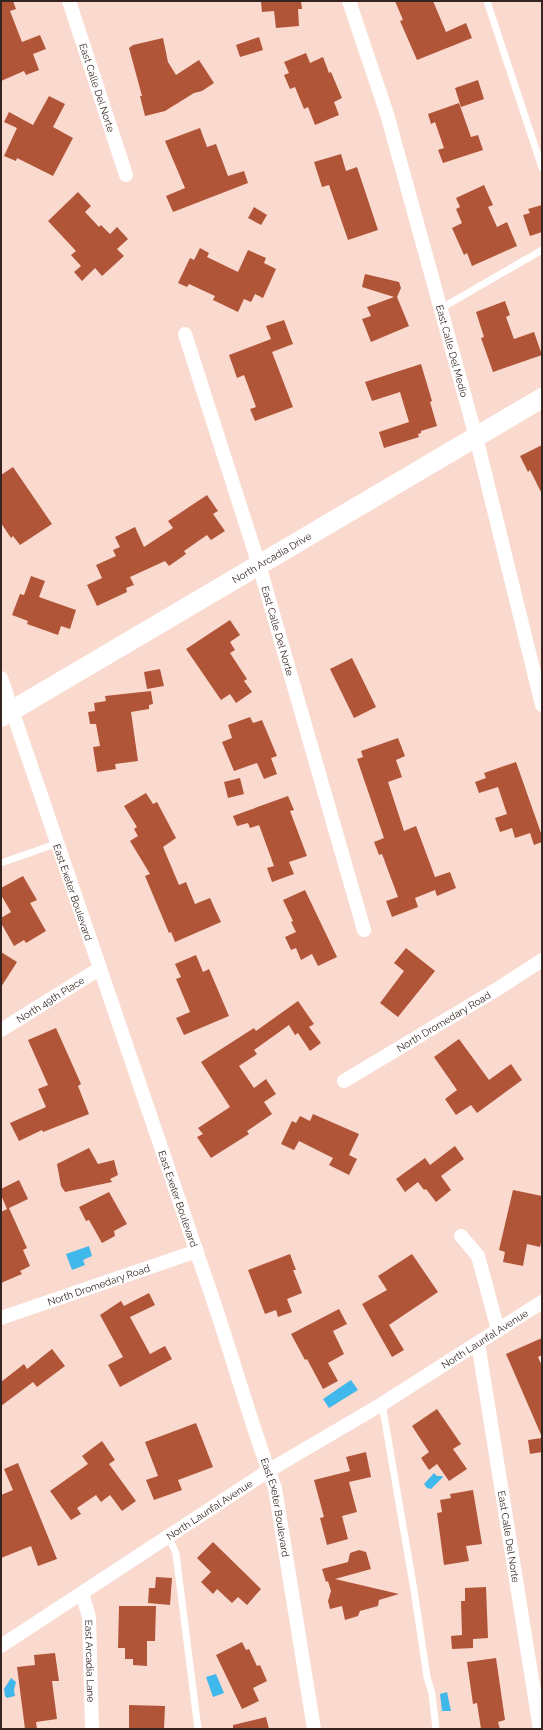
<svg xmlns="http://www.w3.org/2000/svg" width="543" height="1730" viewBox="0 0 543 1730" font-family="Raleway,sans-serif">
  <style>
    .water { fill: #41b8eb }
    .building { fill: #b15539 }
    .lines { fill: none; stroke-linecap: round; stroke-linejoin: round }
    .lane { stroke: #fff; stroke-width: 7 }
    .street { stroke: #fff; stroke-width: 14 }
    .secondary { stroke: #fff; stroke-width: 20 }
    .labels { text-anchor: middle; stroke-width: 4; stroke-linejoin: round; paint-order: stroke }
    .street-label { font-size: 10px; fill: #342521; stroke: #fff }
  </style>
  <rect width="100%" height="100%" fill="#fad9cf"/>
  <path class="water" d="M89,1246L92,1256L83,1260L85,1265L72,1270L66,1254Z
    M351,1380L358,1390L329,1408L323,1399Z
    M434,1473L437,1476H442L443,1477L431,1489L427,1488L424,1484Z
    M216,1674L224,1693L213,1697L206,1677Z
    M11,1678L16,1682L14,1690L15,1696L7,1698L5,1696L4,1689Z
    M447,1692L451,1711H442L440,1694Z"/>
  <path class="building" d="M1,1H13L16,9L10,11L22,42L40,35L46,49L33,54L39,70L26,75L24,71L1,81Z
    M261,1H301L302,9H298L299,26L276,28L274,11L262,12Z
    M395,1H433L446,32L466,23L472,38L417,60L400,21L403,20Z
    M259,37L263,50L240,57L236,45Z
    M163,38L168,62L176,75L199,60L214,83L202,91L194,93L165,111L145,116L140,96H142L129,48L133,45Z
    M306,53L310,63L323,57L329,73L331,72L342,98L334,102L339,115L315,125L308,107L304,109L295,87L290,89L284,75L289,73L284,62Z
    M478,80L484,99L461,107L455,88Z
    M49,96L65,104L53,127L73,138L53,176L17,158L16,161L4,156L17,128L4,122L9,112L33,125Z
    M459,103L471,137L478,135L483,150L443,163L438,150L444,148L435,122L431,124L428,114Z
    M200,128L207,147L216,144L228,176L244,171L248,183L173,212L166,196L185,188L165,141Z
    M341,154L346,171L357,167L378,230L348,240L329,185L322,187L314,162Z
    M484,185L493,205L488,207L497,227L507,222L517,246L472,266L467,253L464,255L452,228L462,223L456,209L460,207L456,198Z
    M78,192L91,206L85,212L99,227L101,225L110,234L117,227L128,239L117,249L124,256L102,276L95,268L82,281L74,272L81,266L71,255L76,251L48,221Z
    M542,205V232L530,236L523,215L530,213L528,209Z
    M254,207L267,215L261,225L248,218Z
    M200,248L209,253L207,257L238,272L248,250L266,258L264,263L276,269L263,298L255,294L251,302L244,299L238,312L213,300L215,296L189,284L187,287L178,283L190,258L194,260Z
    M365,274L399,282L401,288L397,297L409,326L371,342L362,319L371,316L367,307L394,297L362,287Z
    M505,301L510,315L506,317L514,339L534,332L542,355L493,372L481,338L484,337L476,312Z
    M284,320L293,344L272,352L293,407L255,421L250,409L256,407L244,375L237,378L229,355L271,339L266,326Z
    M421,364L432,401L430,402L437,426L421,431V433L418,434L419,437L384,448L379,432L409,422L400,392L372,401L365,382Z
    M542,445V494L530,470L528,472L520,456Z
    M13,467L52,524L20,545L13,536L11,538L1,523V475Z
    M207,495L218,511L213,514L225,531L211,540L207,535L184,551L186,554L169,566L165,561L130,577L134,585L126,588L127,592L97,606L87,585L102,578L96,565L116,556L113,550L120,547L115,537L135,527L144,547L173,528L168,521Z
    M31,576L45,581L39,597L76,610L70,629L61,626L58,635L27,624L28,621L12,615L20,594L24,595Z
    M230,620L240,635L230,642L235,650L230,653L247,679L244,681L252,692L236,703L230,694L221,700L186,649Z
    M352,658L376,707L354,718L330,669Z
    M160,669L164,686L147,689L144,672Z
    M151,691L153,704L149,705V709L131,712L138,761L115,764L116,769L97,772L93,747L100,746L96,724H90L88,712L95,711L94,703L106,701L105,696Z
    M250,717L253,723L262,720L277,756L271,758L277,774L264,779L257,763L234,771L222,742L232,738L228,725Z
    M398,738L405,756L396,760L402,777L388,782L404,831L416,826L435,877L450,872L456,888L437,896L435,890L415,898L418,907L392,917L386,901L398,897L382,854L379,855L374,842L384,838L357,759L363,757L361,751Z
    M516,762L542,836V842L534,845L530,833L515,838L512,828L500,832L495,818L507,814L498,787L479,793L475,782L486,778L484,773Z
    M240,778L244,794L228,798L224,782Z
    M146,793L153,804L157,802L176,838L163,847L179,885L186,882L195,904L210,898L221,922L175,942L171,932L169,933L145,876L150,874L130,841L138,836L134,829L137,827L124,806Z
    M288,796L294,810L290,811L307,856L289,862L294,874L272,882L267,868L274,866L259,825L250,828L248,823L237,826L233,816Z
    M23,876L37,900L30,903L46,931L26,943L24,940L14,946L1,923V918L11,912L1,895V888Z
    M305,890L337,957L318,966L312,954L301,960L296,948L291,950L285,937L296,932L291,922L293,921L283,900Z
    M406,948L435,971L398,1017L380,1003L404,971L394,963Z
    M1,952L17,962L1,987Z
    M196,955L203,972L209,969L229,1016L184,1035L176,1018L190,1012L176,979L181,977L175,964Z
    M298,1001L314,1024L309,1027L321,1043L310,1051L298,1033L295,1035L289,1025L254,1050L257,1054L239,1066L254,1088L266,1079L276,1094L264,1102L272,1114L247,1131L249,1134L211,1158L197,1137L203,1134L198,1128L230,1107L201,1062L254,1028L256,1031Z
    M56,1028L81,1084L78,1086L89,1114L43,1132L42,1130L19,1141L10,1123L46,1107L38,1089L48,1085L28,1040Z
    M459,1039L489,1080L511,1064L522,1080L477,1113L471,1105L456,1115L445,1099L457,1090L434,1057Z
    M313,1114L359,1134L349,1155L357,1159L349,1175L329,1165L333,1158L299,1141L294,1150L281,1144L292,1121L296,1123L300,1116L310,1121Z
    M455,1146L464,1159L441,1176L451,1190L436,1202L426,1189L424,1190L418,1182L405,1192L396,1179L425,1158L430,1165Z
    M89,1148L98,1164L114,1160L118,1175L110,1179L112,1182L65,1192L61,1186L57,1164Z
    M19,1180L28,1199L7,1209L1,1195V1189Z
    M513,1190L542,1196V1239L540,1247L527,1244L523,1266L503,1262L505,1252L499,1250Z
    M109,1192L127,1224L114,1231L115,1236L102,1243L89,1220L86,1221L79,1207Z
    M9,1208L27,1248L23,1250L30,1266L20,1271L22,1274L1,1283V1212Z
    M290,1254L296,1270H293L302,1293L287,1299L292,1312L278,1317L276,1310L265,1314L248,1270Z
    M412,1254L438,1292L389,1325L404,1350L392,1357L362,1304L387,1290L378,1276Z
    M149,1293L155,1305L130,1317L150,1354L165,1346L172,1359L120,1387L108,1365L123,1357L100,1315L121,1301L124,1306Z
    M339,1309L347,1324L333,1331L344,1354L328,1363L338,1381L323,1389L307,1359L305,1360L291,1334Z
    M542,1338V1355L538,1357L542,1366V1437L506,1354Z
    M52,1349L65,1366L37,1387L33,1382L1,1406V1382L24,1364L27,1369Z
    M437,1409L461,1444L453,1449L467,1469L449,1481L437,1464L429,1470L421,1458L429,1452L412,1426Z
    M196,1423L213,1467L178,1480L182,1490L154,1500L146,1480L158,1476L145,1442Z
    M542,1438V1452L530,1454L528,1440Z
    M102,1441L115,1460L109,1464L136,1501L122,1511L110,1495L101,1502L96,1495L77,1508L81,1514L71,1520L50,1491L88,1464L82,1456Z
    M366,1452L371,1477L349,1482L357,1512L342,1516L348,1539L327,1545L320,1518L324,1517L314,1480L350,1471L346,1457Z
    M18,1463L57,1559L38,1566L31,1546L1,1558V1495L13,1490L4,1469Z
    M473,1490L482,1544L466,1546L469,1561L444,1565L437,1513L442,1512L440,1500L451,1498L450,1494Z
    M213,1542L261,1589L247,1605L238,1597L232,1603L217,1589L213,1594L201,1582L211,1572L197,1558Z
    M359,1550L366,1552L371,1569L335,1579L399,1594L379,1600L378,1606L360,1611L358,1616L345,1620L342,1606L330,1609L328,1601L331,1591L328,1581L326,1582L322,1569L348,1562L350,1553Z
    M156,1577L172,1578L170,1605L148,1603L149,1588H155Z
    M486,1587L488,1638L473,1639V1648L452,1649L451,1636L462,1635L461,1601H465V1588Z
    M119,1606H156L155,1641H147V1666L133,1665V1659H125V1648H118Z
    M242,1642L246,1650L249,1649L257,1666L260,1665L267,1681L253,1688L259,1701L242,1709L216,1655Z
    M55,1653L59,1681H52L57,1719L36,1722L37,1729H25L17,1667L35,1665L34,1655Z
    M496,1658L505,1720L498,1722L500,1729H481L477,1703L473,1704L467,1662Z
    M129,1705L165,1706L164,1729L129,1728Z
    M266,1717L269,1729H233V1725Z"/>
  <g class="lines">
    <path class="lane" d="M487,1L542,168
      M440,309L542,250
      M1,863L58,843
      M382,1404L414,1590L427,1677L432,1694L436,1729
      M169,1537L176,1554L198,1729"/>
    <g class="street">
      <path id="s1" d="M69,1L126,175"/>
      <path id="s2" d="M349,1L387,114L476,437L542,705"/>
      <path id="s3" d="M185,334L259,565L364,930"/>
      <path id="s4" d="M1,678C69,882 139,1085 209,1288C232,1354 250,1422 275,1488L314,1729"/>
      <path id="s5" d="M1,1030L99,969"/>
      <path id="s6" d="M344,1081L499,988L542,960"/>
      <path d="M461,1236L478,1256L498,1330"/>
      <path id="s7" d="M1,1318L197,1251"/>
      <path id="s8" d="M478,1343L540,1729"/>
      <path id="s9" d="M82,1593L89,1617L92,1729"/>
      <path id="s10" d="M1,1646L268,1471L382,1404L542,1302"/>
    </g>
    <path class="secondary" id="s11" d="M1,717L542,398"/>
  </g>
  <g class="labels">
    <g class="street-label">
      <text dy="4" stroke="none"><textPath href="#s1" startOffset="91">East Calle Del Norte</textPath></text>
      <text dy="4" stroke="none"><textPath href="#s2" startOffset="365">East Calle Del Medio</textPath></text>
      <text dy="4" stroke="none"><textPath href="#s11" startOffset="314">North Arcadia Drive</textPath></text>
      <text dy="4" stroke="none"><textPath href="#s3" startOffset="311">East Calle Del Norte</textPath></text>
      <text dy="4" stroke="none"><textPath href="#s4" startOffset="226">East Exeter Boulevard</textPath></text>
      <text dy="4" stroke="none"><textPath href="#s5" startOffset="58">North 49th Place</textPath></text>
      <text dy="4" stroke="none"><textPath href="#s6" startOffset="116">North Dromedary Road</textPath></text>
      <text dy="4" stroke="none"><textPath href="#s4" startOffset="550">East Exeter Boulevard</textPath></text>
      <text dy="4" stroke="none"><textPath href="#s7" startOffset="103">North Dromedary Road</textPath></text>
      <text dy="4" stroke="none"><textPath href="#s10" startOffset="573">North Launfal Avenue</textPath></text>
      <text dy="4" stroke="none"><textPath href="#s4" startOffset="874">East Exeter Boulevard</textPath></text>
      <text dy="4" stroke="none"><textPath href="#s10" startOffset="249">North Launfal Avenue</textPath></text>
      <text dy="4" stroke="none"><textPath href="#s8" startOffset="196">East Calle Del Norte</textPath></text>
      <text dy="4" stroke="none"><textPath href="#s9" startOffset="69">East Arcadia Lane</textPath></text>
    </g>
  </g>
  <rect width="543" height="1730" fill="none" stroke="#342521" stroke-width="4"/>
</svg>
